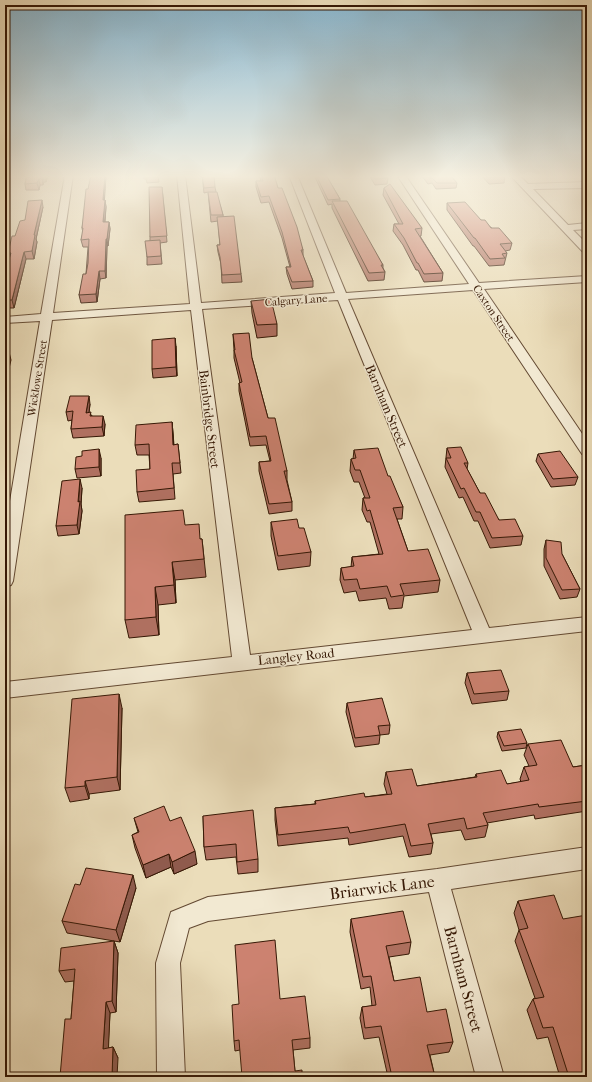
<svg xmlns="http://www.w3.org/2000/svg" width="592" height="1082" viewBox="0 0 592 1082" font-family="'IM FELL French Canon',serif">
  <style>
    .lines { fill: none; stroke-linecap: round; stroke-linejoin: round }
    .minor-casing { stroke: #634932; stroke-width: 2 }
    .minor { fill: #f2e9d2; fill-rule: evenodd }
    .wall { fill: #af7060; stroke: #361805 }
    .shaded-wall { fill: #8f5b4e; stroke: #361805 }
    .building { fill: #cc8270; stroke: #361805 }
    .labels { text-anchor: middle; stroke-width: 3; stroke-linejoin: round; paint-order: stroke }
    .far-street-label { font-size: 11px; fill: #361805; stroke: #f2e9d2 }
    .street-label { font-size: 13px; fill: #361805; stroke: #f2e9d2 }
    .near-street-label { font-size: 16px; fill: #361805; stroke: #f2e9d2 }
  </style>
  <rect width="100%" height="100%" fill="#ebddba"/>
  <filter id="stains"><feTurbulence type="fractalNoise" baseFrequency=".005" numOctaves="4"/><feColorMatrix values="0 0 0 0 .2 0 0 0 0 .09 0 0 0 0 .02 0 0 0 .5 -.17"/></filter>
  <radialGradient id="worn" r=".72"><stop offset=".6" stop-color="#630" stop-opacity="0"/><stop offset="1" stop-color="#630" stop-opacity=".3"/></radialGradient>
  <g class="lines">
    <g class="minor-casing">
      <path id="minor" d="M65,175H73L53,313L190,304L177,175H185L201,303L335,293L289,175H297L346,293L469,284L397,175H405L479,283L587,276V282L484,289L587,441V455L582,454L580,451L473,290L348,299L489,628L587,617V631L5,698V682L232,657L191,310L52,320L13,581L11,585L5,587V531L40,321L5,323V317L41,314ZM338,300L472,630L250,655L202,309Z
        M510,175H519L528,184L587,182V188L533,189L568,225L587,223V229L573,230L587,244V253L583,252Z
        M587,847V869L451,889L504,1077H476L429,892L208,921L189,928L180,963L185,1077H157L156,963L171,912L208,897L437,869Z"/>
    </g>
    <use href="#minor" class="minor"/>
  </g>
  <path class="wall" d="M27,175H48L46,182H44L43,185H40L39,190H26L25,184Z
    M91,175H106L104,200H105L106,207L105,222H109L110,229L108,246H107L106,278L100,279L97,302L81,303L79,295L86,274L88,247H83L81,240L83,233L82,228Z
    M143,175H158L159,182L147,183L146,179H144Z
    M202,175L215,187L216,192L241,274L242,282L222,283L221,264L218,252L217,245H220L218,221L211,222L208,192L204,193Z
    M259,175H274L278,188L303,250V256L313,281V287L292,289L287,274L286,267H290L282,238L269,202L261,203L256,187V181H261Z
    M314,175H326L340,199V201L383,265V268L385,272L384,280L368,281L332,208V204L328,205Z
    M369,175H386L388,178L387,184L375,185Z
    M421,175H450L457,183L456,188L436,189L432,183L428,184Z
    M481,175H505L504,183L489,184Z
    M162,187L167,242L160,243L162,264L147,265V257L150,241V237Z
    M384,188L422,228L421,236H420L443,273L442,281L424,282L418,270H416L403,245L393,231L394,224H399L383,195Z
    M447,203L481,220L512,243L510,250L505,251L507,253L504,265L489,266L474,246H473L447,210Z
    M43,207L36,239L37,242L34,259H26L14,308H5V272L9,258L8,253L15,236Z
    M251,301L277,324V336L257,338L252,313Z
    M233,334L252,358L268,418L287,471V480L292,502V511L269,514L259,471V462L270,461L266,445L250,446L239,391V383H240L234,358V350Z
    M176,346L177,376L153,378L152,369Z
    M90,404L89,412L92,416L105,424L104,436L73,438L71,429L72,420L68,421L66,412Z
    M172,422L173,433L174,445L178,444L181,473L173,474L175,499L139,502L137,492L150,469L149,455H137L135,445Z
    M447,448L468,463L467,469L480,493L499,520L523,536L521,545L490,548L478,521H474L463,497L459,498L445,467Z
    M354,450L388,476L403,507L402,519H397L408,551L440,580L438,592L404,596L402,608L389,609L386,598L359,601L356,591L344,593L340,580L341,568L351,567L352,557L379,554L370,522H367L362,510L363,498H365L359,482H354L350,471L351,459H353Z
    M538,454L578,477L575,485L551,487L536,461Z
    M101,458V476L77,478L75,469Z
    M82,488L81,504L82,511L79,534L58,536L56,526Z
    M271,522L299,528L311,552L310,566L278,570L271,536Z
    M185,525L200,539H202L206,577L175,580L176,603L158,605L159,635L129,638L125,620Z
    M546,540L562,554L580,589L577,597L560,599L544,566V549Z
    M467,673L509,691L507,700L472,704L465,683Z
    M347,703L390,725L389,734L380,735L379,744L355,747L346,712Z
    M122,708L120,790L89,794V799L70,802L65,788Z
    M498,732L527,743L526,748L502,751L497,737Z
    M528,744L573,767L587,765V811L535,819L534,815L487,823L488,825L485,837L465,840L461,830L431,834L433,843L431,854L409,857L403,836L349,845L348,838L278,846L275,820V808L315,804V801L365,797L387,794L384,784L386,772L417,786L475,777L476,774L507,784L521,782L520,779L524,767L529,766L524,755Z
    M203,816L258,859V872L238,874L236,857L206,860L204,847Z
    M134,818L170,821L197,864L174,874L171,867L146,878L135,848L132,835L138,832Z
    M80,885L136,888L120,942L67,933L62,921Z
    M518,901L587,1077H560L548,1037L537,1039L527,1010L533,999L535,998L515,941L519,930L514,913Z
    M351,919L411,942L409,954L389,957L394,981L427,1012L453,1042L449,1052L430,1055L435,1077H388L379,1037L364,1039L360,1018L362,1007L372,1006L370,987L361,989L350,932Z
    M114,941L118,953L116,1012L110,1013L108,1048L113,1047L118,1058L71,1019L74,981L65,982L59,971Z
    M280,999L310,1038V1048L293,1050L295,1071L302,1077L240,1050L235,1051L234,1041Z"/>
  <path class="shaded-wall" d="M43,175L44,182L43,185L42,178Z
    M45,175H48L46,182Z
    M105,175H106L104,207L103,200Z
    M39,179L40,185L39,190L37,183Z
    M42,200L43,207L36,239L37,242L34,259L32,251L34,235Z
    M105,200L106,207L104,229L103,222Z
    M109,222L110,229L108,246L107,239Z
    M106,239L107,246L106,278L105,271Z
    M24,252L26,259L14,308L12,300Z
    M99,271L100,279L97,302L96,294Z
    M175,338L176,346L177,376L176,367Z
    M9,352L11,360L5,385V368Z
    M89,396L90,404L88,421L86,413Z
    M103,416L105,424L104,436L102,427Z
    M172,422L173,433L174,455L173,445Z
    M99,449L101,458V476L99,467Z
    M80,479L82,488L81,504L82,511L79,534L77,525Z
    M172,562L175,580L176,603L174,585Z
    M155,587L158,605L159,635L156,617Z
    M119,694L122,708L120,790L117,777Z
    M85,781L89,794V799L85,786Z
    M195,851L197,864L174,874L172,862Z
    M169,854L171,867L146,878L143,865Z
    M133,875L136,888L120,942L116,930Z
    M114,941L118,953L116,1012L112,1001Z
    M106,1002L110,1013L108,1059L103,1049Z
    M113,1047L118,1058L117,1077H112Z"/>
  <path class="building" d="M27,175H43L42,178L39,179L37,183L25,184Z
    M91,175H105L103,200H105L103,222H109L107,239H106L105,271H99L96,294L79,295L83,274H86L88,263L89,239L81,240L83,228H82L86,189H88Z
    M146,175H158V177L146,178Z
    M202,175H214L215,187L204,188Z
    M261,175H274L278,188H282L297,227L303,250H301L313,281L292,282L286,267H291L282,232L269,196L261,197L256,181H263Z
    M316,175H326L340,199L328,200Z
    M373,175H386L388,178L375,179Z
    M426,175H450L457,183H437L432,178H429Z
    M488,175H504L505,176L490,177Z
    M390,184L422,228L415,229L443,273L424,274L418,263H417L404,238L394,224H403L384,188Z
    M149,187H162L167,236L150,237Z
    M208,192H217L223,215H211Z
    M42,200L34,235H35L32,251L24,252L12,300H5V272L11,253H8L12,236H15L20,221L25,220L28,201Z
    M332,201H347L383,265H381L385,272L369,273Z
    M465,202L481,220H485L491,228H499L512,243L500,244L507,253L502,254L505,258L490,259L475,238H474L447,203Z
    M234,216L241,274L222,275L220,257L217,245H220L217,217Z
    M160,240L161,256L147,257L145,241Z
    M271,299L277,324L257,325L251,301Z
    M249,333L252,358L268,418H275L287,471H284L292,502L269,504L259,462L271,461L266,436L250,437L239,383L242,382L234,350H235L233,334Z
    M175,338L176,367L152,369V340Z
    M5,352H9L5,368Z
    M70,396H89L86,413L91,412L90,416H103L102,427L71,429L73,411L66,412Z
    M172,422L173,445L178,444L180,463H172L174,488L137,492L136,470L150,469L149,444L135,445L136,425Z
    M461,447L468,463H464L480,493H485L499,520L515,519L523,536L492,538L480,512H476L464,488L461,489L446,458H451L447,448Z
    M378,448L388,476H390L403,507L393,508L408,551L428,549L440,580L400,584L404,595L391,597L387,586L360,589L357,579L344,580L341,568L354,566L352,557L383,554L370,510L367,511L363,498H370L360,470H355L351,459L356,458L354,450Z
    M99,449V467L75,469L76,457L82,456V451Z
    M560,451L578,477L553,479L538,454Z
    M80,479L78,502L80,501L77,525L56,526L62,481Z
    M183,510L185,525L199,524L200,539H202L204,559L172,562L174,585L155,587L156,617L125,620V515Z
    M297,519L299,528H304L311,552L278,556L271,522Z
    M546,540L561,542L562,554L580,589L562,590L546,558Z
    M501,670L509,691L474,694L467,673Z
    M119,694L117,777L85,781V786L65,788L72,699Z
    M382,698L390,725L378,726L380,735L355,738L347,703Z
    M521,729L527,743L504,746L498,732Z
    M561,740L573,767L587,765V801L539,807L538,804L483,813L488,825L467,829L464,818L428,824L433,843L411,846L405,824L350,833L348,827L278,835L275,808L316,804L315,801L364,793L365,797L392,794L386,772L412,769L417,786L477,777L476,774L501,770L507,784L529,780L524,767L537,765L528,744Z
    M164,806L170,821L181,817L195,851L172,862L169,854L143,865L132,835L139,832L134,818Z
    M253,810L258,859L237,862L236,844L204,847L203,816Z
    M86,868L133,875L116,930L62,921L75,884L80,885Z
    M554,895L563,919L587,915V1077H569L553,1027L543,1028L533,999L544,997L519,930L528,928L518,901Z
    M403,911L411,942L386,946L394,981L420,977L427,1012L446,1009L453,1042L427,1045L435,1077H392L381,1026L365,1028L362,1007L376,1005L371,976L363,977L351,919Z
    M275,940L280,999L305,996L310,1038L292,1040L295,1071L302,1070V1077H242L239,1040L234,1041L232,1005L239,1004L235,945Z
    M114,941L112,1001L106,1002L103,1049L113,1047L112,1077H60L65,1019H71L75,969L59,971L61,948Z"/>
  <linearGradient id="sky" x2="0" y2="1"><stop stop-color="#88b7d1"/><stop offset="0.54" stop-color="#f6f0e0"/><stop offset="1" stop-color="#f6f0e0" stop-opacity="0"/></linearGradient>
  <rect width="592" height="327" fill="url(#sky)"/>
  <g class="labels">
    <g class="far-street-label">
      <text transform="translate(296 300) rotate(-4)" y="4">Calgary Lane</text>
      <text transform="translate(494 313) rotate(56)" y="4">Caxton Street</text>
      <text transform="translate(37 378) rotate(-81)" y="4">Wicklowe Street</text>
    </g>
    <g class="street-label">
      <text transform="translate(387 406) rotate(67)" y="5">Barnham Street</text>
      <text transform="translate(210 419) rotate(83)" y="5">Bainbridge Street</text>
      <text transform="translate(296 656) rotate(-6)" y="5">Langley Road</text>
    </g>
    <g class="near-street-label">
      <text transform="translate(382 887) rotate(-7)" y="6">Briarwick Lane</text>
      <text transform="translate(464 979) rotate(75)" y="6">Barnham Street</text>
    </g>
  </g>
  <rect width="592" height="1082" fill="none" stroke="#ebddba" stroke-width="20"/>
  <rect x="6" y="6" width="580" height="1070" fill="none" stroke="#361805" stroke-width="2"/>
  <rect x="10" y="10" width="572" height="1062" fill="none" stroke="#361805"/>
  <rect width="100%" height="100%" filter="url(#stains)"/>
  <rect width="100%" height="100%" fill="url(#worn)"/>
</svg>
